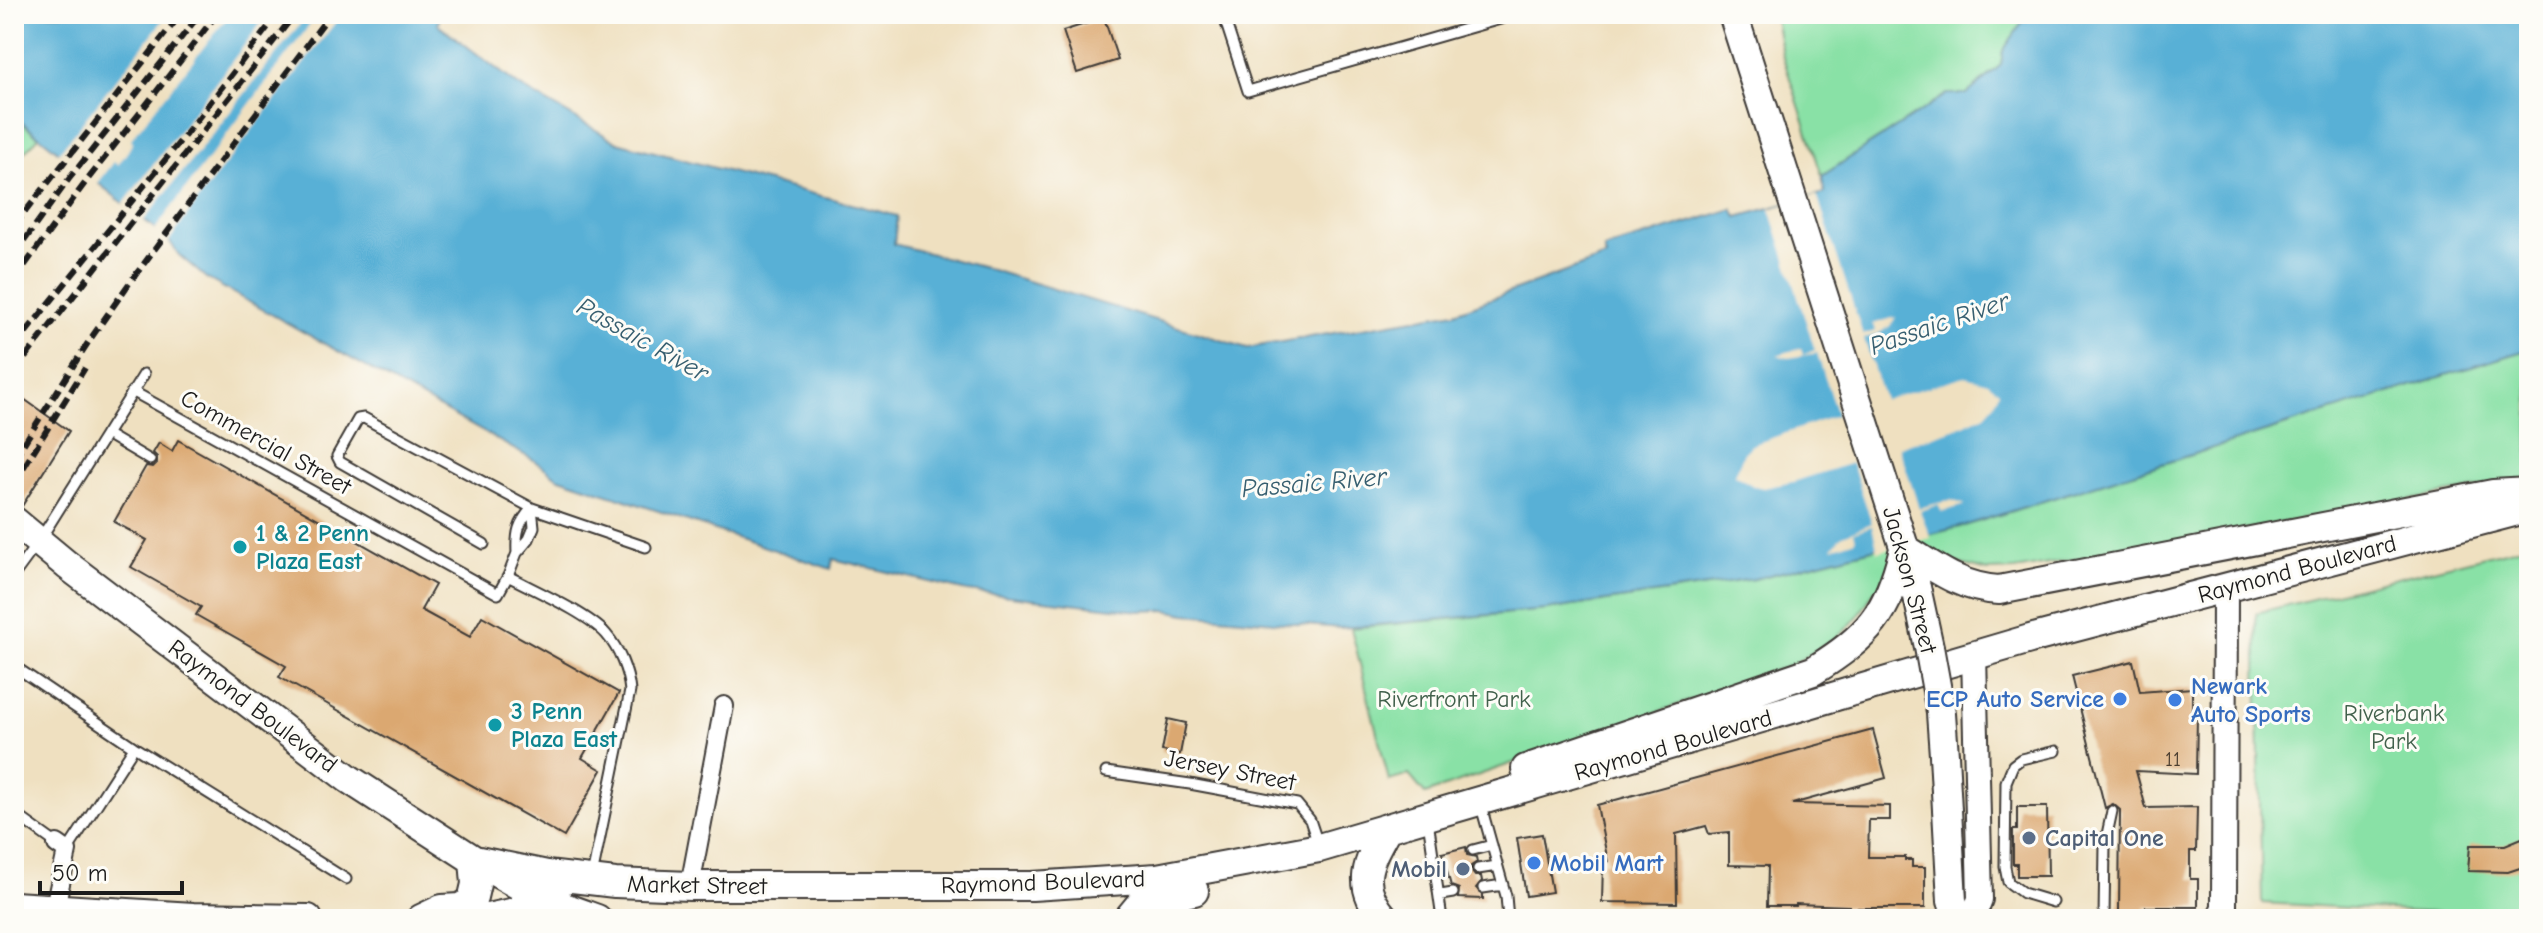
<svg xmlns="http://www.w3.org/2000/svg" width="2543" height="933" viewBox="0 0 2543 933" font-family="'Comic Neue',sans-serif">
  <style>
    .green { fill: #89e1a6; stroke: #527e61; stroke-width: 2 }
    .water { fill: #59b0d6; stroke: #3a6679; stroke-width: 2 }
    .pier { fill: #efe0c0 }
    .building { fill: #dba871 }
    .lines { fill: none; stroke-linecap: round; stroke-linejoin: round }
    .lane-casing { stroke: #3c3935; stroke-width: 13 }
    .street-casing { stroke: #3c3935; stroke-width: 22 }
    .secondary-casing { stroke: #3c3935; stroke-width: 28 }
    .primary-casing { stroke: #3c3935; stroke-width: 32 }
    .lane { stroke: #fff; stroke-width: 9 }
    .street { stroke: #fff; stroke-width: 18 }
    .secondary { stroke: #fff; stroke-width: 24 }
    .primary { stroke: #fff; stroke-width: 28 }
    .rail { stroke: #1c1c1c; stroke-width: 6; stroke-dasharray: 12 6; stroke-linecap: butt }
    .primary-bridge-casing { stroke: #3c3935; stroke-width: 32; stroke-linecap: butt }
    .primary-bridge { stroke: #fff; stroke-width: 28 }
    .culture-dot { fill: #0f9aa8; stroke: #fdfcf7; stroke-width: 3 }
    .shop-dot { fill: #3f7fe0; stroke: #fdfcf7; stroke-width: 3 }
    .service-dot { fill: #5c6f8a; stroke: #fdfcf7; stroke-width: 3 }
    .labels { text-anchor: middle; stroke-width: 6; stroke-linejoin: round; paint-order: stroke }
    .number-label { font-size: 20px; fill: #4c3f31 }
    .street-label { font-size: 24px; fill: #1c1c1c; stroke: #fdfcf7 }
    .culture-label { font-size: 24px; font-weight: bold; fill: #0d838f; stroke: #fdfcf7; text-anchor: start }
    .shop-label { font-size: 24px; font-weight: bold; fill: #366cbe; stroke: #fdfcf7; text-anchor: start }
    .park-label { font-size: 24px; fill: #42614c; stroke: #fdfcf7 }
    .service-label { font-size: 24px; font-weight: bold; fill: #4e5e75; stroke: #fdfcf7; text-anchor: start }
    .water-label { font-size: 26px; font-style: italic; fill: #375f70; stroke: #fdfcf7 }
  </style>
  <rect width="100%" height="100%" fill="#fdfcf7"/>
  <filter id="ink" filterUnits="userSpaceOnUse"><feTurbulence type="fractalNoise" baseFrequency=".0125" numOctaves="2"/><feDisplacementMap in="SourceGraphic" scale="16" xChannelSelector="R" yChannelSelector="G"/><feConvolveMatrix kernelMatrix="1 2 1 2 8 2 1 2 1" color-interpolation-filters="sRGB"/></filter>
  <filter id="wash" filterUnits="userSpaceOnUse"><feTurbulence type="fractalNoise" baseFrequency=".006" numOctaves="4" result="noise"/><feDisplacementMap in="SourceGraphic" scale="32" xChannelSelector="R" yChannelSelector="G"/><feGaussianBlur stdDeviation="1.8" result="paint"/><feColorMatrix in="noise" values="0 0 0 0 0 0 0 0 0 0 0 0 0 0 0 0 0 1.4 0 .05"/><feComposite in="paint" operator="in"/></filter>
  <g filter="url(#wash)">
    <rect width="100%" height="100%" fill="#efe0c0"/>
    <path class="green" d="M1774,14H2028L2003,51L2001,65L1967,94H1947L1822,176L1782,54Z
      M14,116L39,137L16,160L14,158Z
      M2529,349V479L2015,570L1988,571L1957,563L1874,591C1851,633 1832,642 1791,665L1425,794L1409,775L1389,781L1351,628L1546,610L1754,579L1967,525Z
      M2529,545V918L2262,903L2256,613Z"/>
    <path class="water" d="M14,14H440L438,24L519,86L617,142L897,216L894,244L985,268L1247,348L1455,312L1606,257L1604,249L1733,209L1737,217L1825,193L1822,176L1947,94H1967L2001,65L2003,51L2028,14H2529V349L1967,525L1754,579L1546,610L1340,628L1186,614L1166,610L1139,611L967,591L833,559L831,569L557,477L537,462L206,278L179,255L168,239L14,116Z"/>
    <path class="pier" d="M168,14H230L131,139L133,142L128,151L118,165L114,162L95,187L56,156Z
      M268,14H308L142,223L121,207Z
      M318,14H342L204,192L167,244L153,232Z
      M1817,195L1863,335L1875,331L1873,324L1896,317L1890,326L1878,334L1864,339L1884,400L1965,376L1988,382L1999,391L1994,405L1985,415L1957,428L1899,447L1919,508L1951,500L1965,505L1942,512L1938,505L1920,511L1931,538L1878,552L1872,526L1854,532L1856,540L1832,548L1841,536L1872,523L1852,463L1793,482L1764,488L1753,486L1735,475L1744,453L1752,445L1837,415L1817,353L1789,358L1777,355L1801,348L1803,355L1815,350L1770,209Z"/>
    <g id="blocks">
      <path class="building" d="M1104,18L1118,60L1077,73L1063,31Z
        M14,392L69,431L22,506L14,504Z
        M178,440L435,585L421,610L470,637L482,616L619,693L582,758L602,770L564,837L279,677L286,666L196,615L201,607L131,567L147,540L114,522L146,466L153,467L157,463V457L153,453L159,443L172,451Z
        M2133,661L2140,692L2192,688V715H2197L2196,774L2136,771L2146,808L2197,807L2196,851H2190V879H2198V907H2146V912H2119L2120,810L2113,804L2105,808L2072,676Z
        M1168,719L1186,723L1180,754L1162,751Z
        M1873,730L1886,778L1792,804L1890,806V820H1869L1868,857H1905V860H1912V867H1925V908H1849V906L1796,904V906H1767L1768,866L1729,865V832L1709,834L1706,826L1676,834L1677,903L1602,902L1603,862H1608L1597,805Z
        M2017,807H2047L2048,876H2017V864H2013V830H2017Z
        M1542,834L1552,892L1526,896L1517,838Z
        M2529,835V865L2508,872L2468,871L2470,845H2505Z
        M1466,847L1467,855L1476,857L1477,862L1471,866V871L1475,876H1481L1482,881L1476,888L1483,895V899L1458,898L1459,889L1451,886L1442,853Z"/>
    </g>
  </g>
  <g filter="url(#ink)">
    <use href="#blocks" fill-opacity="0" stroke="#3c3935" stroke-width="2"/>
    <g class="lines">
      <g class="lane-casing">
        <path id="lane" d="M1223,14L1248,91L1518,14
          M132,391L498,594L508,576C534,590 587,613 606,634C619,649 628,671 630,691L592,876
          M106,434L150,460
          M484,544L340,462L337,456L358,419L364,418L532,508L646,547
          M517,553C516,533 518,523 532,508
          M14,575L39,541L144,374
          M508,576L517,553L529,539L534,527L532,508
          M14,666L134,747L346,879
          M1106,772L1190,784L1297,804L1310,820L1318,844
          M1481,806L1506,896L1508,919
          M14,813L57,844
          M1428,820L1442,919
          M1473,850L1492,845
          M67,851L134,747
          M1478,869L1497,866
          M1483,888L1503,885
          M1441,895L1453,893
          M2053,902L2023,893L2008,882L2005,867L2006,782L2013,765L2021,759L2056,751
          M2104,919L2105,844L2112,811"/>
      </g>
      <g class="street-casing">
        <path id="street" d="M690,886L724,706
          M55,907L67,851L57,844"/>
      </g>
      <g class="secondary-casing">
        <path id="secondary" d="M1972,919L1980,899L1974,655
          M2219,919L2224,907L2225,588"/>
      </g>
      <g class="primary-casing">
        <path id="primary" d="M1733,14L1914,578L1929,647
          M14,521L67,565L349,779L474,860L547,901L597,919
          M1904,548C1935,568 1961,588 1999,590L2493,494L2529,492
          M1944,755L1952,901L1959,919
          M1526,769L1813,671C1870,635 1887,615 1904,549
          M474,860L547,875L615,883L690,886H1032L1157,878L1319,848L2030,639L2529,508
          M14,906L193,917L308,919
          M421,919L442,909L460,908L472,901L476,884L474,860
          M483,919L511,913L556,895
          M1128,919L1142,902L1194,891
          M1385,919C1355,885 1367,863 1387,828"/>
      </g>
      <use href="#lane" class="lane"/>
      <use href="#street" class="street"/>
      <use href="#secondary" class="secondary"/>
      <use href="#primary" class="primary"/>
      <path class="rail" d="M14,226L181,14
        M14,255L69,179L200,14
        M14,280L85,183L217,14
        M14,347L186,134L278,14
        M14,372L295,14
        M14,459L89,341L128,285L330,14
        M14,483L85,368"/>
      <g class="primary-bridge-casing">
        <path id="primary-bridge" d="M1929,647L1941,713L1944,755"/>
      </g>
      <use href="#primary-bridge" class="primary-bridge"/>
    </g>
  </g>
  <g class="culture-dot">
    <circle cx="240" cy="547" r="8"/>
    <circle cx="495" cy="725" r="8"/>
  </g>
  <g class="shop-dot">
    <circle cx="2120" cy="699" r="8"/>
    <circle cx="2175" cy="700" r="8"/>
    <circle cx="1534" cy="863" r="8"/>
  </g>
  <g class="service-dot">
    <circle cx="2029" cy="838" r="8"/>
    <circle cx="1463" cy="869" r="8"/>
  </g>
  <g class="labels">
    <g class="number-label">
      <text x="2173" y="766">11</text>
    </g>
    <g class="street-label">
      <text transform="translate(266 442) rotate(29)" y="8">Commercial Street</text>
      <text transform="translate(2297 569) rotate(-15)" y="8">Raymond Boulevard</text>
      <text transform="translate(1910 580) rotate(75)" y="8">Jackson Street</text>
      <text transform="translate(253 706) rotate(37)" y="8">Raymond Boulevard</text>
      <text transform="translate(1673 745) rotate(-16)" y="8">Raymond Boulevard</text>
      <text transform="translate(1230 770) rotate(11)" y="8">Jersey Street</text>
      <text transform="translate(1043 882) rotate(-2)" y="8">Raymond Boulevard</text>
      <text transform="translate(697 885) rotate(1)" y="8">Market Street</text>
    </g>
    <g class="culture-label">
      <text x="256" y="541">1 &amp; 2 Penn<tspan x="256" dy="28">Plaza East</tspan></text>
      <text x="511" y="719">3 Penn<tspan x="511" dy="28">Plaza East</tspan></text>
    </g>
    <g class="shop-label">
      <text x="2191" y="694">Newark<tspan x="2191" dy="28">Auto Sports</tspan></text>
      <text x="2104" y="707" text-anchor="end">ECP Auto Service</text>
      <text x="1550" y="871">Mobil Mart</text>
    </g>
    <g class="park-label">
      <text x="1454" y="707">Riverfront Park</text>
      <text x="2394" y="721">Riverbank<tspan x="2394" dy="28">Park</tspan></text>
    </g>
    <g class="service-label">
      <text x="2045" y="846">Capital One</text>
      <text x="1447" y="877" text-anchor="end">Mobil</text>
    </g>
    <g class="water-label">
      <text transform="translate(1939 323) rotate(-19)" y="9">Passaic River</text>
      <text transform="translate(643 339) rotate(29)" y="9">Passaic River</text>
      <text transform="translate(1314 482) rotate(-5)" y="9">Passaic River</text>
    </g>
  </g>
  <rect width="2543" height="933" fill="none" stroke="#fdfcf7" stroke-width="48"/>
  <path d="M40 881v12h142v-12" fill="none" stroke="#1c1c1c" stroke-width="4"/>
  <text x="52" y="881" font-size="24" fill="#1c1c1c" stroke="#fdfcf7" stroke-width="6" paint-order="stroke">50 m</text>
</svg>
